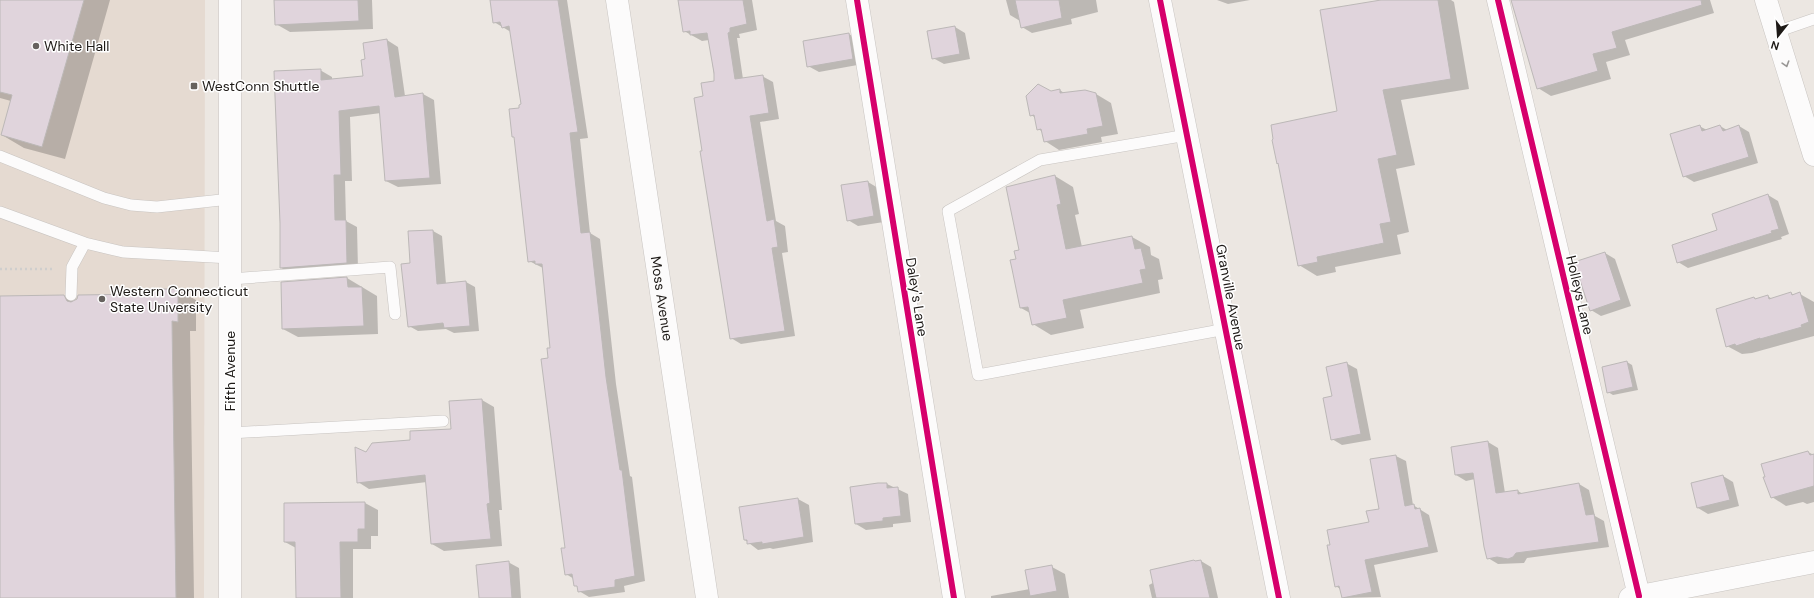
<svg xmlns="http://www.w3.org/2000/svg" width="1814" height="598" viewBox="0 0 1814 598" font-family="'DM Sans',sans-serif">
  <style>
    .built { fill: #e5dad1 }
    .shadow { fill: #0003 }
    .building { fill: #e0d4dc; stroke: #bcb8b7 }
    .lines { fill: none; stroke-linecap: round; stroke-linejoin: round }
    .service-casing { stroke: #c8c4c1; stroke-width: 12 }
    .minor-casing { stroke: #c8c4c1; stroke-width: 23 }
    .tertiary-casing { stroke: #c8c4c1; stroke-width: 23 }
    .secondary-casing { stroke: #c8c4c1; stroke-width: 23 }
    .path { stroke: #cfcecd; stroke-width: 2.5; stroke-dasharray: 2 3; stroke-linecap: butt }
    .service { stroke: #fcfbfb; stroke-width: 11 }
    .minor { stroke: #fcfbfb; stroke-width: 22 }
    .tertiary { stroke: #fcfbfb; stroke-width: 22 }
    .secondary { stroke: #fcfbfb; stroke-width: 22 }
    .cycleway-casing { stroke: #fff; stroke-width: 8 }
    .cycleway { stroke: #d6006c; stroke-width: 6 }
    .oneway { stroke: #989694 }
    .poi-dot { fill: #66625e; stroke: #fff; stroke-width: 1.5 }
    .labels { text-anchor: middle; stroke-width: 3; stroke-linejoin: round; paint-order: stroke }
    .poi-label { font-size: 14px; fill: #1e1a17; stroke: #fff; text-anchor: start }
    .street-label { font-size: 14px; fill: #1e1a17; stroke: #fff }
  </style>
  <rect width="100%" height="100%" fill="#ece7e2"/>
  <path class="built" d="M0,0H205L204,598H0Z"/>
  <path class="shadow" d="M0,0H110L65,159L24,148L2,135L11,101L0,98Z
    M275,0H372L373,29L290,32L276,24Z
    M491,0H567L588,138L580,139L590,233L600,239L616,384L630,476L632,477L645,581L624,586L625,592L589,597L579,591V587L575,585L574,579L566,574V549L549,359L552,349L543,268L529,261L515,138L513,136L522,105L511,32L494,22Z
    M693,0H752L757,30L739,34L740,38H737L743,79L762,76L773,82L779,119L760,122L776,221L785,226L788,252L782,253L795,336L741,344L731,338L704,152L705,97L715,82L709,40L702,41L684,31Z
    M1006,0H1096L1098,12L1071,19L1072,24L1032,33L1022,27L1020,21L1010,15Z
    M1217,0H1250L1228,4Z
    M1387,0H1451L1454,2L1469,89L1401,100L1415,165L1396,169L1409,232L1397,235L1401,254L1335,267L1336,272L1317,276L1299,265L1279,164L1278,163L1338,112Z
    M1517,0H1710L1714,13L1625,40L1630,55L1606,62L1611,79L1551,96L1538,88Z
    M955,27L965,33L970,59L944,64L933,58Z
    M849,34L859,40L863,64L819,72L808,66Z
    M387,40L398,47L405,96L423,94L434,100L441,184L398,187L386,181L381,113L350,117L352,181H345L346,221L357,227L358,269L293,274L281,268L320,70L332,77V80L365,77L366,60Z
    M1060,90L1065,94H1096L1111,103L1118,134L1101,137L1102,142L1059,150L1045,141L1043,132L1038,129L1036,118L1031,115Z
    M1699,126L1707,130L1720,126L1727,130L1739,126L1749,132L1758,163L1694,182L1684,176Z
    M1055,176L1073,187L1079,214L1075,215L1082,247L1132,237L1150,247L1151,255L1159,259L1163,279L1158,280L1160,293L1080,310L1084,328L1051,335L1033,324L1030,313L1021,308L1017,260Z
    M868,182L878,188L884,222L858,226L848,220Z
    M1768,195L1778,201L1789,234L1781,237L1782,239L1688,268L1678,262Z
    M433,231L442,236L446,284L466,282L475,287L479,331L454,333L446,329L418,331L409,326L411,264Z
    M1605,253L1615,259L1631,306L1601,316L1591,310Z
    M347,278L377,296L378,334L298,337L283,329L282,283Z
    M178,290L196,300V331H190L194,598H0V297L64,296L74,302L146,295Z
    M1791,293L1794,295L1800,294L1814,302V336L1752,353L1742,354L1727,346L1754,298L1757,300L1768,296L1772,299Z
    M1627,362L1632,365L1638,390L1613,395L1608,392L1603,367Z
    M1346,363L1357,369L1371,440L1342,445L1332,439Z
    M482,400L494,407L502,510H499L502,546L444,551L432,544L427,482L369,489L358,482L366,454L452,430L450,402Z
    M1488,442L1498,448L1505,493L1518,491L1523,494L1579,484L1589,490L1595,516L1604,521L1609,547L1527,558L1524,563L1498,564L1488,558L1475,479L1466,481L1456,475Z
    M1808,452L1814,455V502L1807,504L1803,502L1786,506L1772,497Z
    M1396,456L1406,461L1413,505L1429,515L1438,552L1374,565L1381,597L1343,598L1340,589L1336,586L1331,545L1370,523L1380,510Z
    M1723,476L1733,482L1739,506L1708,514L1698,508L1692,484Z
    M887,484L908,494L911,522L893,524V527L866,530L856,524Z
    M798,499L809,505L813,542L773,549L770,548L758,550L745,540L740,508Z
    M365,503L378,510V536H371V549H353V598H297L296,548L285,542Z
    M1194,561H1201L1211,567L1218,598H1152L1149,585Z
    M508,562L519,568L521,598H480Z
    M1052,567L1065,574L1069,598H991V596L1030,589Z"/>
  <path class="building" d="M0,0H84L42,147L1,135L12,95L0,92Z
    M274,0H358L359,21L275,25Z
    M490,0H558L578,132L570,133L581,233L590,232L606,377L620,470H622L635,576L615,580V587L578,592L577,586H574L572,574L565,575L561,548H565L541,359L548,358L547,348H550L542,264H535V261L528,262L514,137H512L509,109L519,108V105L521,104L509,26L502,28L500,22L493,23Z
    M678,0H743L747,24L730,28V32L728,33L735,79L763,75L769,113L750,116L767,221L774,219L778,247L772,248L785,331L730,339L700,151H702L694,98L703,96L701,83L714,81V73L707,33L690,35V31L683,32Z
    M1015,0H1059L1062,18L1021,28Z
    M1381,0H1438L1451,79L1383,90L1397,155L1378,159L1391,222L1380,224L1384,243L1317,257L1318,262L1298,266L1278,163L1277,164L1272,140L1273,139L1271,125L1337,111L1320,10Z
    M1511,0H1701L1702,5L1612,32L1617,48L1593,54L1598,71L1537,89Z
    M955,26L960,54L932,59L927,31Z
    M849,33L853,59L807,67L803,41Z
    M387,39L395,97L423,93L430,178L385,181L379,106L339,111L341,175H334L335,220H346L347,263L280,268V223L274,71L321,69V80L363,76L361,60L365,59L363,43Z
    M1038,84L1051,91L1060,89V93L1085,90L1096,93L1103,126L1087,129L1088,134L1044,142L1041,129L1037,130L1034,115L1030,116L1026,96Z
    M1700,125L1702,131L1720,125L1723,131L1739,125L1749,157L1683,177L1670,134Z
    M1055,175L1061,204L1057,205L1066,249L1132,236L1135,249L1141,248L1146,269L1140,270L1143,283L1063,300L1067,318L1032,325L1028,307L1020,308L1012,269L1010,260L1016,259L1014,251L1019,250L1006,187Z
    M868,181L874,216L847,221L841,185Z
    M1768,194L1779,229L1771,231L1772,233L1677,263L1672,245L1717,230L1712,214Z
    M433,230L437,284L466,281L470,326L444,328L443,323L408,327L401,264L410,263L408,231Z
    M1605,252L1621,300L1590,311L1574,262Z
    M347,277L348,287H362L364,326L282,329L281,282Z
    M146,289H178V322L172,321L176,598H0V296L64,295L67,301L71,302L77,299L78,295L145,294Z
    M1791,292L1792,295L1800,292L1809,322L1801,325L1802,327L1760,339V338L1736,346L1735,344L1726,347L1716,309L1754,297L1755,299L1768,295L1769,299Z
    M1627,361L1633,387L1607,393L1602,367Z
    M1347,362L1361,434L1331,440L1323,398L1332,396L1326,367Z
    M482,399L490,503L487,504L491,539L431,544L425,475L357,483L355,447L366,452L372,443L410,440V431L451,429L449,401Z
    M1488,441L1496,493L1518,490V494L1579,483L1586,515L1594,514L1599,542L1516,553L1513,557L1508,559L1497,557L1487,559L1484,547L1473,473L1455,475L1451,447Z
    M1808,451L1810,455L1814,454V486L1771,498L1763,477H1765L1761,464Z
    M1396,455L1405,506L1414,504L1415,509L1420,508L1429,547L1365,560L1372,592L1342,598L1339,586L1335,587L1327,545H1330L1327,530L1369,522L1366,511L1379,509L1370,459Z
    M1723,475L1730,500L1697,508L1691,483Z
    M878,483H887V488L898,487L901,516L883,518V521L855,524L850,487Z
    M798,498L804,537L762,544V542L747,544V540H744L739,507Z
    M365,502V529H358V542H340L341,598H296L295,542H284V503Z
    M1194,560L1195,561L1201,560L1210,598H1156L1150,570Z
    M509,561L512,598H479L476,565Z
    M1052,565L1057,591L1030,596L1025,570Z"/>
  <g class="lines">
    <g class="service-casing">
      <path id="service" d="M1776,32L1814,19
        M1187,135L1040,160L948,211L978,375L1226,329
        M0,156L104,198L131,205L157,207L230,199
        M0,212L85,243L123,252L230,258
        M231,279L390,267L395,314
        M71,295L72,267L85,243
        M230,433L443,421"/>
    </g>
    <g class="minor-casing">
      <g id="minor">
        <path id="s1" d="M617,0L707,598"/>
        <path d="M857,0L954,598"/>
        <path d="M1160,0L1279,598"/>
        <path d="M1498,0L1639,596"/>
        <path d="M230,598V0"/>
      </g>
    </g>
    <g class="tertiary-casing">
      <path id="tertiary" d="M1766,0L1814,155"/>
    </g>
    <g class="secondary-casing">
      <path id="secondary" d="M1630,598L1814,562"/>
    </g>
    <path class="path" d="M0,269H53"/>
    <use href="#service" class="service"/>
    <use href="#minor" class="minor"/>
    <use href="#tertiary" class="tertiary"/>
    <use href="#secondary" class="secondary"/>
    <g class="cycleway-casing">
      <path id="cycleway" d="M857,0L954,598
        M1160,0L1279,598
        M1498,0L1639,596"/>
    </g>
    <use href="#cycleway" class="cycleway"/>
  </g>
  <defs><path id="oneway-chevron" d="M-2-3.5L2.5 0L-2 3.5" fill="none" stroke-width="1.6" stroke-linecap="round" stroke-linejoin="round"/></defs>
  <use class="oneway" href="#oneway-chevron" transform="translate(1786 64) rotate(73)"/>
  <g class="poi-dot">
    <circle cx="36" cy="46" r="4"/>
    <rect x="190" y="82" width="8" height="8" rx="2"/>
    <circle cx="102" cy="299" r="4"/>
  </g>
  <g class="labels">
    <g class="poi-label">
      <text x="44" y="51">White Hall</text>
      <text x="202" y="91">WestConn Shuttle</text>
      <text x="110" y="296">Western Connecticut<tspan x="110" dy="16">State University</tspan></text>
    </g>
    <g class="street-label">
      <text transform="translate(1580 295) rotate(77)" y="5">Holleys Lane</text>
      <text transform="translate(917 297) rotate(81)" y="5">Daley's Lane</text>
      <text transform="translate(1231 297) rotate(79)" y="5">Granville Avenue</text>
      <text dy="5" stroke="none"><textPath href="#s1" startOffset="302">Moss Avenue</textPath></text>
      <text transform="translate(230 371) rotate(-90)" y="5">Fifth Avenue</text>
    </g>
  </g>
  <g transform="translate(1778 36) rotate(197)" stroke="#ffffff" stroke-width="3" paint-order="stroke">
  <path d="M0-3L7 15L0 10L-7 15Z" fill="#1e1a17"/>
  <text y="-6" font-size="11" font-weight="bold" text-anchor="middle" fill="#1e1a17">N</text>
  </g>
</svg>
